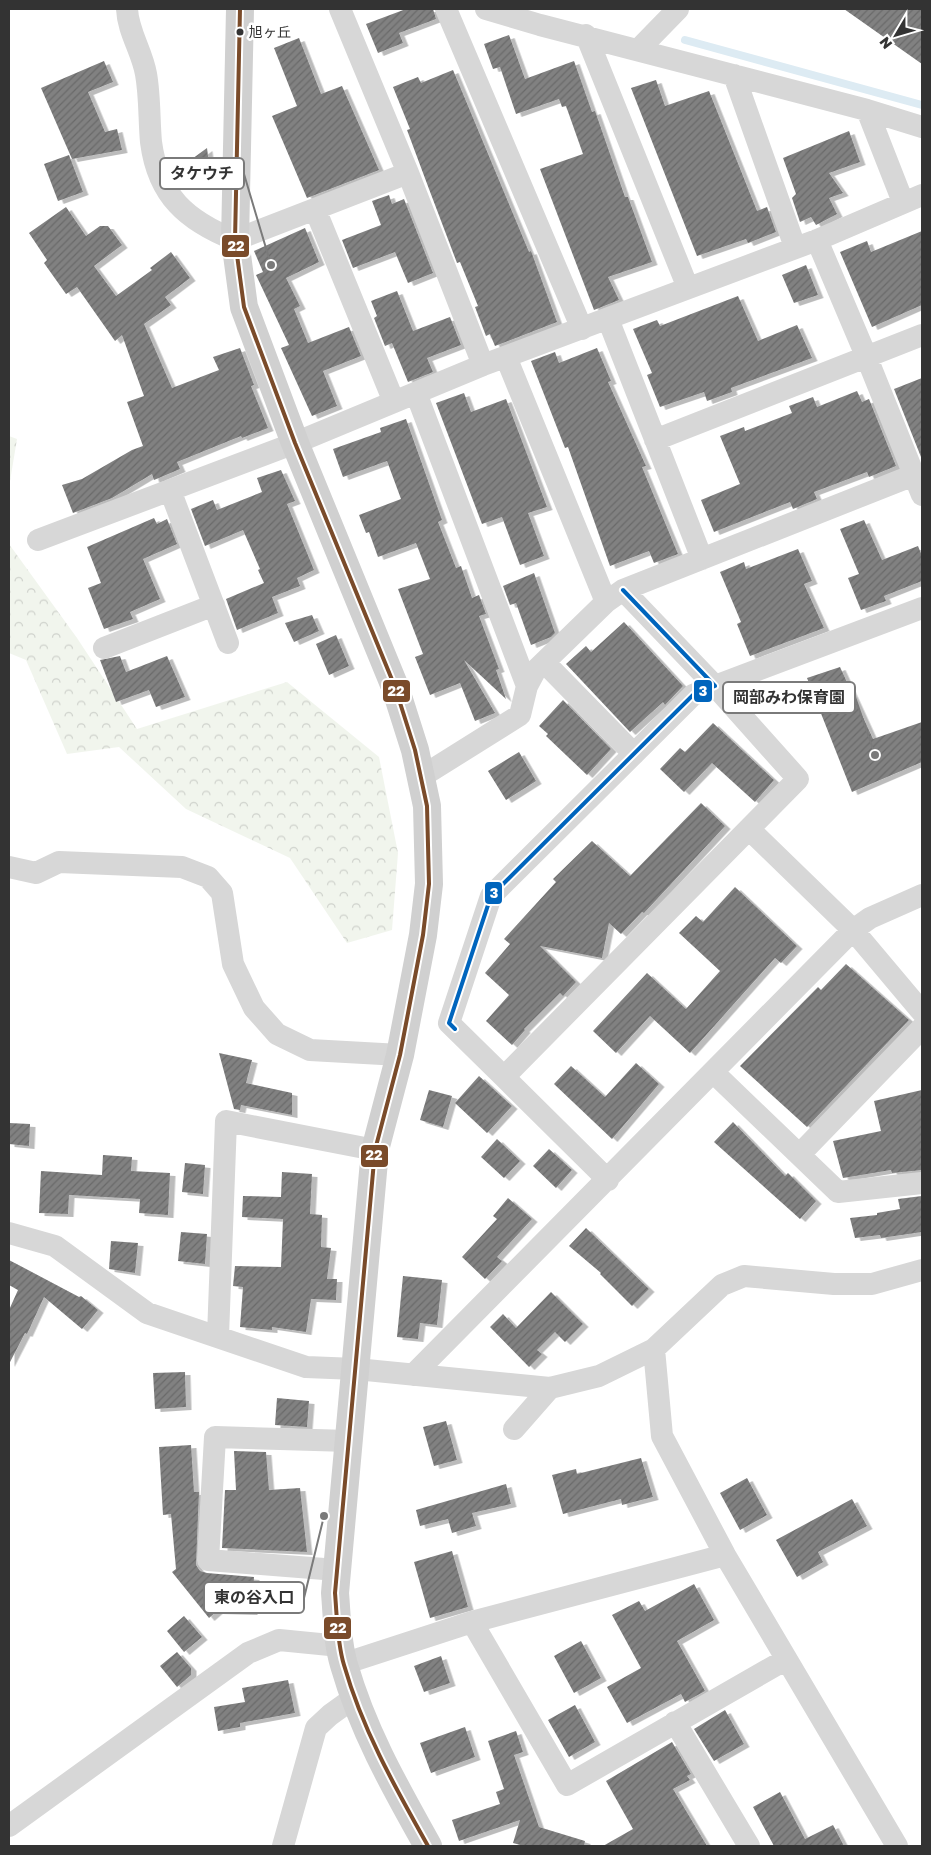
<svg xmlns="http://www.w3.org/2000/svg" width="931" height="1855" viewBox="0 0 931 1855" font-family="'Golos Text','Noto Sans JP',sans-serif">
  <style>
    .forest { fill: url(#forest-crowns) }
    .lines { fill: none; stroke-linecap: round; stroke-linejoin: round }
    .stream { stroke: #ddebf3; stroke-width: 8 }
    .building { fill: url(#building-hatch); filter: url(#shadow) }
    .street { stroke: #d7d7d7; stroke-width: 22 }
    .secondary { stroke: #d0d0d0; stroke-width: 28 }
    .bus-1-casing { stroke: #fff; stroke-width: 8 }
    .bus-2-casing { stroke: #fff; stroke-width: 8 }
    .bus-1 { stroke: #7a4b2a; stroke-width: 4 }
    .bus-2 { stroke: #0065bd; stroke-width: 4 }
    .bus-dot { fill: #333; stroke: #fff; stroke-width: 2 }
    .labels { text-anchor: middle; stroke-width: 5; stroke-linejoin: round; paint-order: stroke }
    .bus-label { font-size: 14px; fill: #333; stroke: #fff; text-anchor: start }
    .leader { fill: none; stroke: #7a7a7a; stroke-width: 2 }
    .callout-dot { fill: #7a7a7a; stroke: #fff; stroke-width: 2 }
    .callout { fill: #fff; stroke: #7a7a7a; stroke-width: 2 }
    .callout-label { font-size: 16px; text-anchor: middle; font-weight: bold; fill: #333 }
    .line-badge { stroke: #fff; stroke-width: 2 }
    .badge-label { font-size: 14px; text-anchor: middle; font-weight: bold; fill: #fff }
  </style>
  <defs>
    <pattern id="forest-crowns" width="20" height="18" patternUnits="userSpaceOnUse" patternTransform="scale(1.25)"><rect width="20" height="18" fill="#f1f5ed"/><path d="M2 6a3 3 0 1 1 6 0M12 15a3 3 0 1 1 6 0" fill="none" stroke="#cfd2cc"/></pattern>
    <pattern id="building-hatch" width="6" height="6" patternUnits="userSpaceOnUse" patternTransform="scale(1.25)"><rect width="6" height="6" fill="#818181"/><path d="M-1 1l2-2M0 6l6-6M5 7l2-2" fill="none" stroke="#6a6a6a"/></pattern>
    <filter id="shadow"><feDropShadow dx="5.5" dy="3" stdDeviation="0" flood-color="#0004"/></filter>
  </defs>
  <rect width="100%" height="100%" fill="#fff"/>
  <path class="forest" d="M9,436L17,439L9,487Z
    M9,544L77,638L137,729L287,682L379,757L398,853L392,930L347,943L290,858L186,809L119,747L67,754L26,660L9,653Z"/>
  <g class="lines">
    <path class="stream" d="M685,40L922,105"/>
  </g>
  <path class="building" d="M406,9H433L436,19L399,33L403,43L378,53L366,24Z
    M844,9H922V64Z
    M509,35L525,79L574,61L592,112L595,111L625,197H628L652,262L608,277L619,300L594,310L540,169L583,154L566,106L562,107L559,99L516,114L500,67L493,69L484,44Z
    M299,38L321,94L342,86L379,170L307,198L272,116L297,106L274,48Z
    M104,61L113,82L88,92L105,132L117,129L122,150L72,159L41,88Z
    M453,70L529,252L531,251L557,322L495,346L490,334L486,336L475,307L478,306L460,262L457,263L429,189L407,130L410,129L393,87L418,77L421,83Z
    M656,80L665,106L709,91L757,211L767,207L776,232L748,243L746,239L697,256L631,88Z
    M849,131L860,162L829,173L843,193L829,198L837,214L816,225L811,217L800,222L792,198L796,194L783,158Z
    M207,148L211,180L183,184L181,167Z
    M69,155L83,192L58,201L44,164Z
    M389,195L392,204L404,199L433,273L408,283L395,252L353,268L342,240L381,225L372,201Z
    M66,207L86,236L100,226H108L122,245L94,266L116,296L152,270L150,268L171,252L190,278L165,297L171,305L144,324L172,388L219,370L213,357L240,348L254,385L251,386L268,428L242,438L241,436L177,462L180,469L154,480L152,474L112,498L73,513L62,485L82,479L132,450L143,446L127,402L144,396L122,335L115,341L77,287L66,294L44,263L47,260L29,233Z
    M305,228L319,262L286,278L300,306L294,309L308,343L349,327L361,356L323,371L337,406L312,416L281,348L289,345L256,275L263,272L254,251Z
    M922,231V305L872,327L840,252L867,241L871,252Z
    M806,265L818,295L794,303L782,275Z
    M397,291L413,331L450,317L461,345L427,358L433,372L408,382L392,343L385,346L374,318L377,316L371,301Z
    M738,296L758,341L797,325L812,358L731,388L732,392L707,401L704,392L660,407L647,375L652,373L633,329L657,320L660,326Z
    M597,348L611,381L608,382L646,466L642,467L678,554L654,563L649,551L610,566L568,447L565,448L531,361L555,352L559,363Z
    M922,378V456L921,457L894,389Z
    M857,391L862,402L869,399L896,466L869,477L867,472L814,492L817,499L793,509L790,502L714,532L701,500L740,484L720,436L744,427L745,431L792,413L789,406L813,397L817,407Z
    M464,393L471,412L506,399L547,507L528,513L544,556L520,565L502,517L482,524L436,403Z
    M406,419L442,520L438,522L456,568L461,566L472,598L479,595L486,614L479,616L499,669L496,670L506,699L464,660L495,713L475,721L460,683L430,695L415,657L423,654L398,589L430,579L416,543L378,557L369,532L366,533L359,515L401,499L387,461L343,477L333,449L381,432L380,428Z
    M281,470L295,501L287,504L314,570L297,578L300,586L272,597L278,613L237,630L226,599L264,583L258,570L260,569L243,530L205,546L191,509L213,500L217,510L262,492L257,478Z
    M154,518L157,524L167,519L177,544L143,559L160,599L130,612L133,619L104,629L88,588L101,583L87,547Z
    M864,520L882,560L918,546L922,556V581L884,596L886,601L861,610L848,578L859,574L840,529Z
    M798,549L812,581L804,584L824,628L750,656L737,624L741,622L720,572L744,562L746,569Z
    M534,573L555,633L551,637L531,645L516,603L510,605L503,586Z
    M312,615L319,631L294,642L285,623Z
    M624,622L683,686L665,705L663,702L630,732L566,664L586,646L591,652Z
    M336,635L349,666L329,675L316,644Z
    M120,656L126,672L167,656L185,697L156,707L149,690L116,702L100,660Z
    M840,667L873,739L922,722V762L852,792L807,678Z
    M563,700L611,749L587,775L546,736L548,734L539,726Z
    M713,723L774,780L755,802L712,763L684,792L660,769L680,748L685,752Z
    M519,752L536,781L506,800L488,771Z
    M701,803L725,826L644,913L642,912L621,934L609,923L602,958L540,946L576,982L563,996L560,993L524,1029L525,1030L512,1045L486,1021L509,995L485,973L510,944L504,939L556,882L553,879L592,841L630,876Z
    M735,887L797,946L781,963L775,958L690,1053L650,1016L616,1053L593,1031L647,973L686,1009L720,971L679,933L696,916L703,922Z
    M846,964L909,1020L807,1127L740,1066L818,987L821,990Z
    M219,1053L252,1060L246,1083L292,1093V1115L241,1105L240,1110L234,1109Z
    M636,1063L659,1084L612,1139L554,1084L571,1066L605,1097Z
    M479,1076L512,1106L487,1133L455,1103Z
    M429,1090L452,1096L443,1127L420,1120Z
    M922,1090V1170L892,1173L891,1170L843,1178L833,1141L881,1131L874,1101Z
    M733,1122L785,1176L788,1173L816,1201L800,1219L714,1142Z
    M9,1123L30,1124L29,1146L9,1144Z
    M497,1139L520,1161L504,1178L481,1157Z
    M549,1149L572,1170L556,1188L533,1166Z
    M103,1155L132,1157L131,1171L170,1173L168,1215L139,1213L140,1199L69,1195L68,1214L39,1213L41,1171L102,1175Z
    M185,1163L205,1165L203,1194L182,1192Z
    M282,1172L312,1174L310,1214L322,1215L321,1247L331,1248L327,1279H337L336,1300L311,1299L306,1332L272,1327V1330L240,1327L243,1287L233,1286L235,1266L281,1267L283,1219L242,1217L243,1196L281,1197Z
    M922,1196V1232L881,1238L880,1235L855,1238L850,1218L877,1215V1213L900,1209L898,1199Z
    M508,1198L532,1219L497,1257L502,1261L485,1279L462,1257L497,1219L493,1216Z
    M586,1228L649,1289L632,1306L600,1274L601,1273L569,1246Z
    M181,1232L207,1234L205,1264L178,1261Z
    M111,1241L138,1243L135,1273L109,1269Z
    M9,1260L79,1297L81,1296L98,1310L82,1329L44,1297L27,1334L25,1333L9,1364V1310L18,1290L9,1285Z
    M403,1276L442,1280L437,1325L420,1323L418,1339L397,1337Z
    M551,1292L583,1324L565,1342L555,1332L537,1350L542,1354L529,1367L490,1327L503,1314L516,1328Z
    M185,1372L186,1407L155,1409L153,1373Z
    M277,1398L309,1401L307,1427L275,1425Z
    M446,1421L457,1460L434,1466L423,1427Z
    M191,1445L194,1492H199L196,1565L200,1571L207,1573L254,1577L252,1612L217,1611L209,1618L172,1572L176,1569L171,1514L163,1515L159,1447Z
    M234,1451L266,1452L269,1490L300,1488L307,1552L222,1548L225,1490H236Z
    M641,1458L653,1497L622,1505L621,1499L563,1514L552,1475L576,1469L577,1474Z
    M747,1478L767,1515L740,1530L720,1493Z
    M506,1484L511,1504L472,1513L476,1526L452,1533L448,1519L420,1526L416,1510Z
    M852,1499L867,1526L818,1552L823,1562L797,1577L776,1540Z
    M452,1551L468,1607L430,1618L414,1562Z
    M694,1584L714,1620L677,1641L705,1691L685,1702L681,1694L627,1723L607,1687L641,1668L612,1615L639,1601L645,1611Z
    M184,1616L202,1637L184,1652L167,1631Z
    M581,1641L601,1678L574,1693L554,1656Z
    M177,1652L191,1668V1675L177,1687L160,1666Z
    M441,1656L450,1683L424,1692L414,1666Z
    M288,1680L295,1713L240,1723V1727L218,1731L214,1707L245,1702L242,1688Z
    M575,1705L595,1742L569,1757L548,1720Z
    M725,1710L744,1744L714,1761L694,1729Z
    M465,1727L475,1757L431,1773L420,1743Z
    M516,1731L523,1752L514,1755L539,1827L585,1841L584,1846H524L513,1843L520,1820L459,1841L452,1820L500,1804L496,1792L504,1789L488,1741Z
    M672,1742L691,1774L687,1776L690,1780L673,1789L707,1846H603L633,1829L606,1781Z
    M780,1792L805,1839L833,1825L844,1846H774L753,1807Z"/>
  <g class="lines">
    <path class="street" d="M127,9C128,32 142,51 146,74C150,96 149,120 151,142C158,196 187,221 235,240L408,173
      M340,9L408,173L483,365
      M446,9L582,329
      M486,9L540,25L867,110L922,127
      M586,35L688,288
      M639,49L678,9
      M734,75L795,247
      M867,110L903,202
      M315,209L394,402
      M817,240L867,358L922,495
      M608,319L702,559
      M506,357L606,602
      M416,393L527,686
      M655,440L922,335
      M170,490L228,643
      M38,540L295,443L483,365L817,240L922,195
      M104,648L214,605
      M544,662L634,754
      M421,777L520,715L527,686L535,671L606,602L623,590L914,475
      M749,829L853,930L922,1012
      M9,867L36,873L59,862L182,867L208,877L222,893L233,964L254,1008L277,1034L310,1050L400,1055
      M713,1072L838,1192L922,1183
      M504,1077L449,1023L491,896L693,695L715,686L623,590
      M800,1154L922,1028
      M608,1180L504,1077L798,779L715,686L922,608
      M9,1233L55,1246L147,1313L306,1367L356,1369L550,1388L599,1376L654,1349L722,1285L744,1276L834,1284H872L922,1270
      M218,1336L226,1121L375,1150
      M654,1349L662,1436L725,1555L897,1846
      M413,1375L853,930L870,918L922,895
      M514,1429L550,1388
      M337,1570L208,1560L215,1437L349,1441
      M472,1622L567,1785L785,1660
      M343,1664L472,1622L725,1555
      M675,1722L749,1846
      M9,1826L248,1653L279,1640L340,1646
      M283,1846L316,1728L330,1715L355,1697"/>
    <path class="secondary" d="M240,9L235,240L244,307L295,443L395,687L415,750L427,806L429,884L423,935L400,1055L375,1150L335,1593C337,1616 337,1642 344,1665C363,1731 395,1787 428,1846"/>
    <g class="bus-1-casing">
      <path id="bus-1" d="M240,9L235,240L244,307L295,443L395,687L415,750L427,806L429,884L423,935L400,1055L375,1150L335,1593C337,1616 337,1642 344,1665C363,1731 395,1787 428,1846"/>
    </g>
    <g class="bus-2-casing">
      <path id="bus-2" d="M455,1029L449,1023L491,896L693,695L715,686L623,590"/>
    </g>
    <use href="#bus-1" class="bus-1"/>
    <use href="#bus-2" class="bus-2"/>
  </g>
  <circle class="bus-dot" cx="240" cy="32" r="4.5"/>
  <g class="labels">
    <g class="bus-label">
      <text x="249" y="37">旭ヶ丘</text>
    </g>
  </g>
  <path class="leader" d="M271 265L244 174M875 755L855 697M324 1516L304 1598"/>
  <g class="callout-dot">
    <circle cx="271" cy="265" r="5"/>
    <circle cx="875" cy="755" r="5"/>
    <circle cx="324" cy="1516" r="5"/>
  </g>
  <g class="callout">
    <rect x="160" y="158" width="84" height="31" rx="5"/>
    <rect x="723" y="682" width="132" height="31" rx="5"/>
    <rect x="204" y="1582" width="100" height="31" rx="5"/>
  </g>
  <g class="callout-label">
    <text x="202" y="179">タケウチ</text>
    <text x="789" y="703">岡部みわ保育園</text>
    <text x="254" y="1603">東の谷入口</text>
  </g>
  <g class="line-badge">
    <rect x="221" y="234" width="29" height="24" rx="5" fill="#7a4b2a"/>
    <rect x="693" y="679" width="20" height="24" rx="5" fill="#0065bd"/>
    <rect x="382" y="679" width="29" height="24" rx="5" fill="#7a4b2a"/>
    <rect x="484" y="881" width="19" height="24" rx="5" fill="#0065bd"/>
    <rect x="360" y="1144" width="29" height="24" rx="5" fill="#7a4b2a"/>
    <rect x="323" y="1616" width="29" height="24" rx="5" fill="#7a4b2a"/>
  </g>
  <g class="badge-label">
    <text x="236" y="251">22</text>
    <text x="703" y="696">3</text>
    <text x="396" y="696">22</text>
    <text x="494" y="898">3</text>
    <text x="374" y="1160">22</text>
    <text x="338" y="1633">22</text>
  </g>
  <rect width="931" height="1855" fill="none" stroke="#333333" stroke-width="20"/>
  <g transform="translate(896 35) rotate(232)" stroke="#ffffff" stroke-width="4" paint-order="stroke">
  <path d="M0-4L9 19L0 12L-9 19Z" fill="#333333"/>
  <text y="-8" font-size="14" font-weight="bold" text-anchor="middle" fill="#333333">N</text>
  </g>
</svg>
